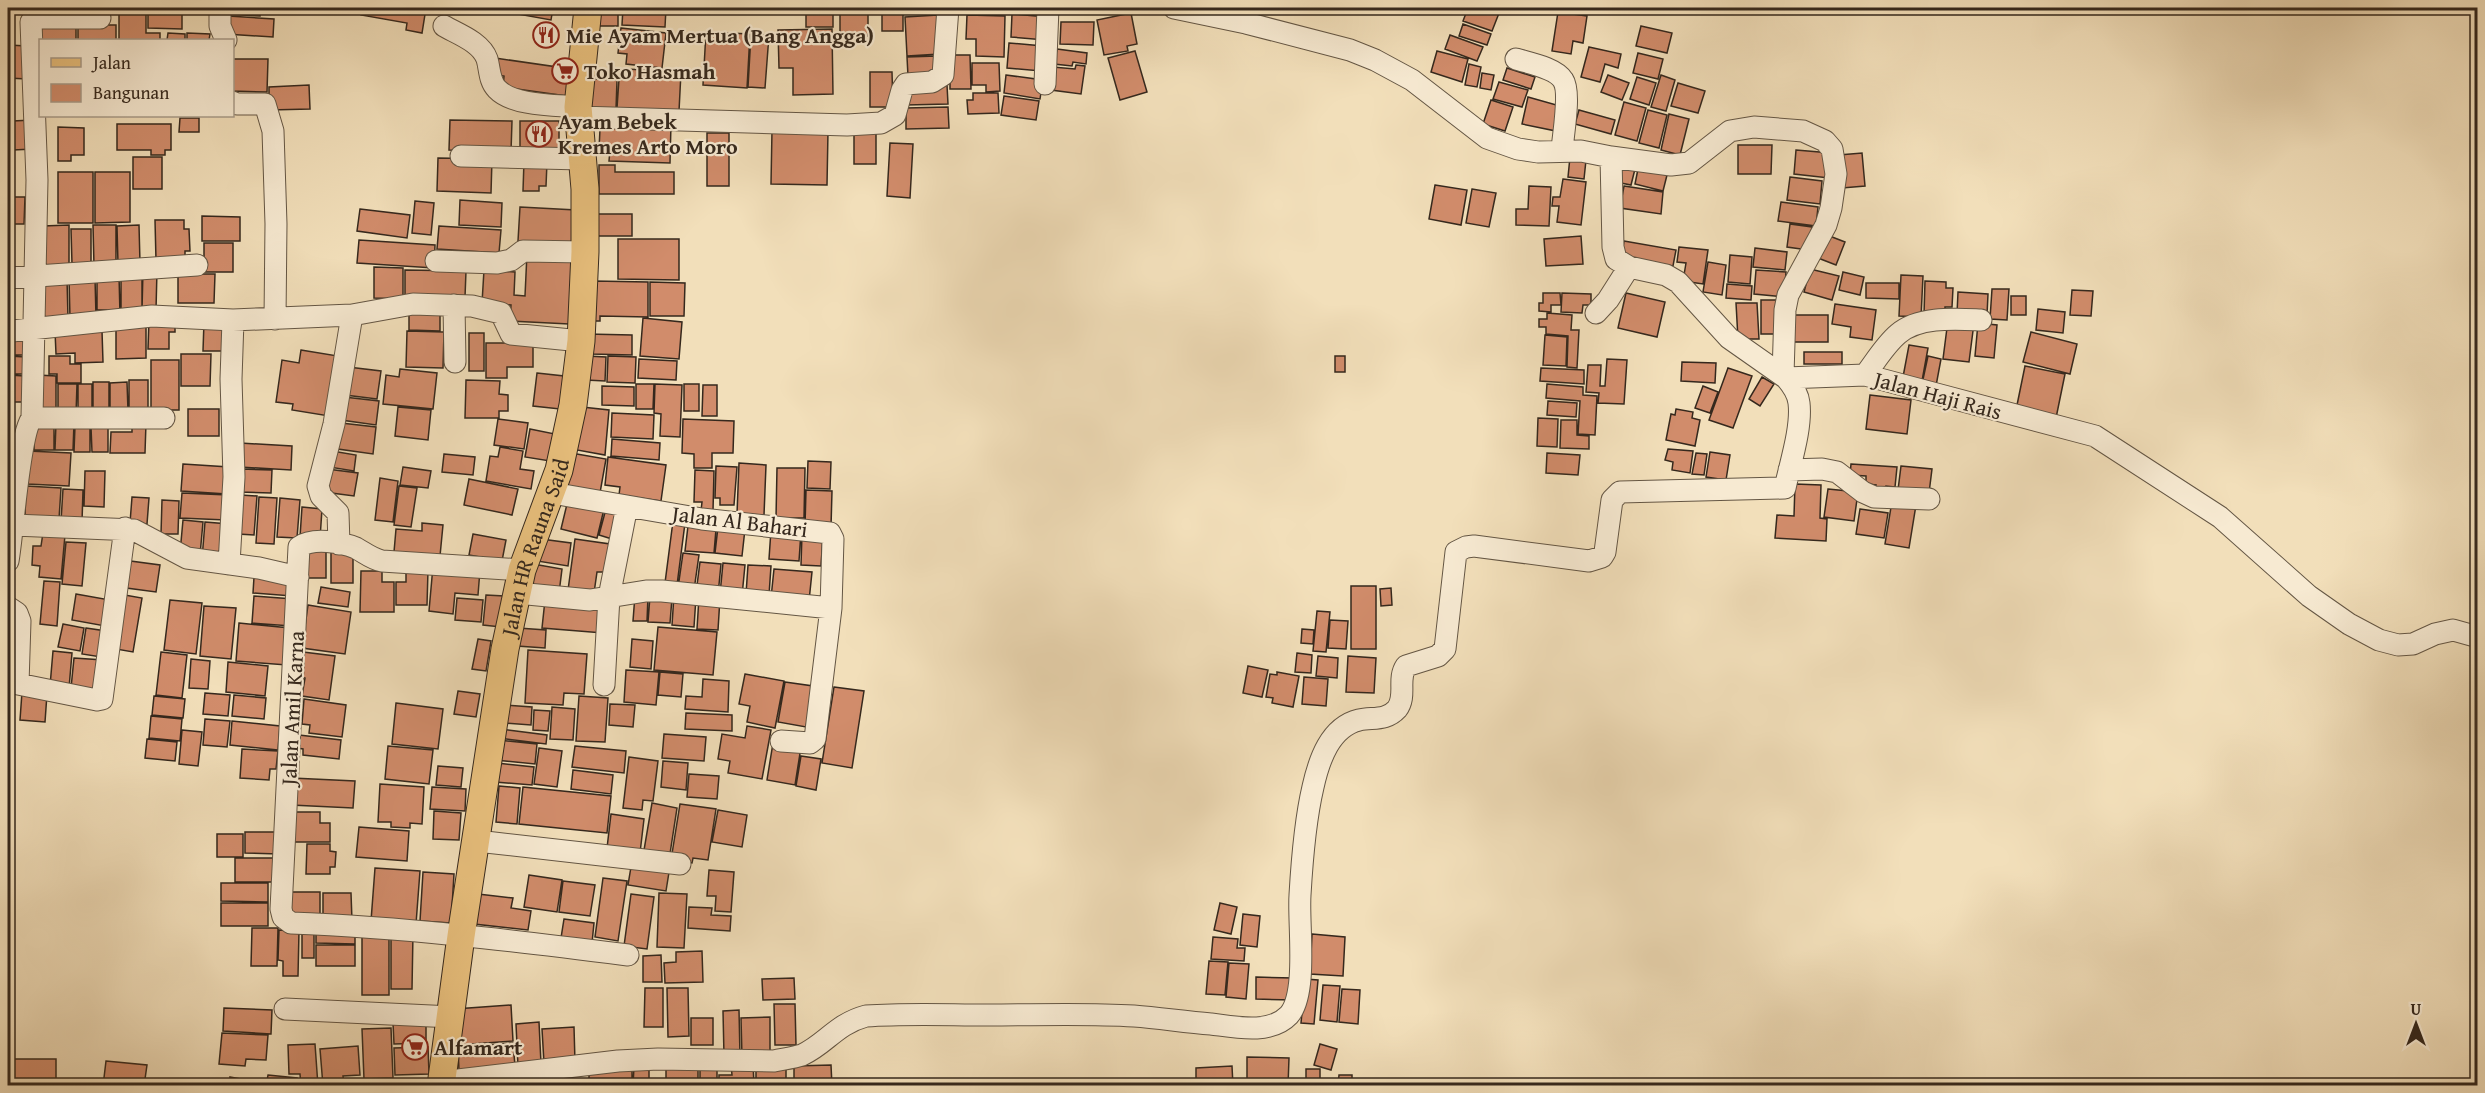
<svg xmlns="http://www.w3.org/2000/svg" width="2485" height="1093" viewBox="0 0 2485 1093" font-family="'Gentium Book Plus',serif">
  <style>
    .building { fill: #d18c6b; stroke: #35281d; stroke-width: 1.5 }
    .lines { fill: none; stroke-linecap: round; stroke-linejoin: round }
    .minor-casing { stroke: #645644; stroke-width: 23 }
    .major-casing { stroke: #35281d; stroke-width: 29 }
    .minor { stroke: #f7ead2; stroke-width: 21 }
    .major { stroke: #e9c07d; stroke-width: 27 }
    .labels { text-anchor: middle; stroke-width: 4.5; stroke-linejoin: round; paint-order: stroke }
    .poi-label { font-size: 22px; font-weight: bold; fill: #35281d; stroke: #f7ead2; text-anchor: start }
    .street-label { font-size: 22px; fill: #35281d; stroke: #f7ead2 }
  </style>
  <rect width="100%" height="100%" fill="#f2dfba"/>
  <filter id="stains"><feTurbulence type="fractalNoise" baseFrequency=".00333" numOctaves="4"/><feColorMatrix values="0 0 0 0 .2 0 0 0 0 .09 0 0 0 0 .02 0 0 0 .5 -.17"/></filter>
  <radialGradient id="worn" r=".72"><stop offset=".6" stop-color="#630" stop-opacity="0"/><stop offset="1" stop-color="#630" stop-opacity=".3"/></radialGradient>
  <path class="building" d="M8,8H28V11L8,10Z
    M119,8H146V33H160V40H119Z
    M148,8H182V29L148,28Z
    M226,8H260V16L225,14Z
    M362,8H426L422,33L406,30L407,23L361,15Z
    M513,8H553L551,20L512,13Z
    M623,8H666L665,27L622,25Z
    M840,8H868V36H840Z
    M882,8H903V31H882Z
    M910,8H929V10L910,11Z
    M957,8H987V13L957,11Z
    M989,8H1009V12L989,10Z
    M1468,8H1501L1492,31L1463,21Z
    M806,10H833V27H806Z
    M1558,12L1587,16L1583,43L1573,41L1571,54L1552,51Z
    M599,13L618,14V26H599Z
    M1131,13L1137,44L1127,46L1128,51L1104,55L1097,20Z
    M1012,14L1047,17L1045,40L1011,37Z
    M938,15L940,54L907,56L905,17Z
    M967,15L1005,16L1004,57L976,56V39H966Z
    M228,16L274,19L273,37L226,34Z
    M1061,22H1094L1093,45L1060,44Z
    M1463,24L1491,34L1487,45L1459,36Z
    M35,25H76V40H40Z
    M78,25H116V40H78Z
    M1641,26L1672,33L1667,53L1636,46Z
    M621,28L666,33L662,68L626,64L627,54L618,53Z
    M832,29L833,94L793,95V68H779L778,30Z
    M706,32L750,34L747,88L703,85Z
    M168,33L185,34V40H167Z
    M187,33L210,34L209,40H187Z
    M751,34L769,35L765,88L748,87Z
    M1450,35L1483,47L1477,61L1445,49Z
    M1009,43L1043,46L1041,71L1007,68Z
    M8,45L27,46V79L8,78Z
    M1589,47L1621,54L1618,68L1605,64L1600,82L1581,77Z
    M1057,49L1087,53L1086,64L1073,62L1072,66L1054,64Z
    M1135,51L1147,92L1120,100L1108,58Z
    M1437,51L1468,59L1462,82L1431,72Z
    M1638,53L1663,59L1658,79L1633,73Z
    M950,55H970L971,89H950Z
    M937,56L938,75L908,76L907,57Z
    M495,58L571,69L567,96L503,87L504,76L493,74Z
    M233,59H268L267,92L232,91Z
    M972,63H999L1000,91L986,92V85H972Z
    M1469,64L1481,67L1477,87L1465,85Z
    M1076,65L1085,66L1081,94L1051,90L1053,67L1075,69Z
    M1507,68L1535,77L1531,89L1503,80Z
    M626,69L681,72L679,111L617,108L619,79H626Z
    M870,72H892L893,107H870Z
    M1482,73L1494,75L1491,90L1480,88Z
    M1006,75L1043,80L1040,99L1004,93Z
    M1608,75L1629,83L1622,100L1601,92Z
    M1661,75L1675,80L1666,111L1651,107Z
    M1637,77L1656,83L1649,105L1630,99Z
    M590,79L617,80L616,109L589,108Z
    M8,80H13V109H8Z
    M1499,82L1528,90L1522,107L1493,99Z
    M1678,83L1705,91L1698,113L1671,106Z
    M309,85L310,109L269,110V87Z
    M947,85L948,104L906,105V86Z
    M973,93H998L999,113L968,114L967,100H973Z
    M1004,96L1039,101L1036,120L1001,115Z
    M1528,97L1560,106L1556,131L1522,124Z
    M1491,100L1513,107L1505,131L1483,124Z
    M1624,102L1646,108L1637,141L1615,135Z
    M948,107L949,128L906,129V108Z
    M1579,110L1615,120L1611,134L1575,124Z
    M1648,110L1667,115L1659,148L1639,143Z
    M8,111H11V136H8Z
    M1669,114L1689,119L1680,155L1661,150Z
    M180,118H199V132H179Z
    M32,120L33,149L13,150V121Z
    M450,120L512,121L511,152L449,150Z
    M520,121H559V150L520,149Z
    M611,121L671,123L670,163L609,161L610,150H599L600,129H611Z
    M117,124H171V150H165V155H151V150H117Z
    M58,127L84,128V155H71V161H58Z
    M772,130L828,131L827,185L771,184Z
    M854,130H876V164H854Z
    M707,133H729V186H707Z
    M8,138H12V162H8Z
    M890,143L913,144L910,198L887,196Z
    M1738,145H1772L1771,174H1738Z
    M1796,150L1831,153L1829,178L1794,174Z
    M1862,153L1865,186L1842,188L1839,155Z
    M133,157H162V189H133Z
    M1570,157L1586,160L1584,179L1568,177Z
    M438,158L492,159L491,193L437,191Z
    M524,161L547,162L546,186H539V191H523Z
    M1621,162L1636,165L1631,185L1616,182Z
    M599,165H615V172H674V194H599Z
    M1638,169L1667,175L1663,191L1635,184Z
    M58,172H93V223H58Z
    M95,172H130V222L95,223Z
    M1790,177L1822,181L1820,204L1787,200Z
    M1563,179L1586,182L1581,225L1557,222L1559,206H1552L1553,197H1560Z
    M1435,185L1467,190L1461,225L1429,219Z
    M1529,186L1551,187L1549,226L1516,225V209H1528Z
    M1624,186L1663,192L1661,214L1620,208Z
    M1472,189L1496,193L1489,227L1466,223Z
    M8,197H25L24,224H8Z
    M460,200L502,203L501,227L459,225Z
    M415,201L434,203L431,235L412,233Z
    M1781,202L1818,207L1816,226L1778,221Z
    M520,207L576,210L574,245L518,241Z
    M360,209L410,215L407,238L357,231Z
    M594,214H632V236H594Z
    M202,216L240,217V241H202Z
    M155,220H184V229H189L190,251H185V259L156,260Z
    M1790,224L1812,227L1808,250L1787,247Z
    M69,225V267L44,268L43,226Z
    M93,225H116V265L94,266Z
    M139,225L140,263L118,264L117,226Z
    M439,226L501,230L499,253L437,249Z
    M71,229H91V264H72Z
    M1827,235L1845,242L1836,265L1818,258Z
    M1581,236L1583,264L1546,266L1544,239Z
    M618,239H679V280L618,279Z
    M359,240L435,245L434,268L357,263Z
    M1624,241L1676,250L1673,266L1621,257Z
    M204,243H233V272H204Z
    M1679,247L1708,250L1703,284L1683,281L1686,263L1677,262Z
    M1755,248L1787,252L1785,270L1753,267Z
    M527,253L575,256L569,324L510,321L511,305L482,303L484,270L515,272L514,295L525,296Z
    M1730,255L1752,257L1750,284L1728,282Z
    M1708,262L1726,265L1722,295L1703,292Z
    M374,267L403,268V299L374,298Z
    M178,268L200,274H215L214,303H178Z
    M1810,269L1839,276L1832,300L1804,292Z
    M143,270H157L156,310H142Z
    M405,270L466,271L465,297L405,296Z
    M1756,270L1786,272L1784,297L1754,294Z
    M121,272H142V310H121Z
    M1843,272L1864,277L1860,295L1839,290Z
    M119,275L120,315H107V310H97V276Z
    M1901,275L1923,276L1921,317L1899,316Z
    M69,278H95L96,317L70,318Z
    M40,279H67L68,318L40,324Z
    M593,281L648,282V317L600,316V321H589Z
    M1925,281L1946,282V288H1953L1952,307H1945V316L1924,315Z
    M650,282L685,283L684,316H650Z
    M1866,283H1899V299L1866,298Z
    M8,284H11L10,318H8Z
    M1727,284L1752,286L1751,300L1726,298Z
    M1992,289H2009L2007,320L1990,319Z
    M2072,290L2093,291L2091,316L2070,315Z
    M1958,292L1988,294L1987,315L1957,314Z
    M1543,293H1560L1561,305H1551V312L1539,311V303H1543Z
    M1562,293L1591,294V305H1583L1582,313L1561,312Z
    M1626,293L1665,302L1657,337L1618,328Z
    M2011,296H2026V315H2011Z
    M1761,300H1779V334H1761Z
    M1736,303H1757L1759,339H1738Z
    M1835,304L1876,310L1872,340L1850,337L1851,327L1832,324Z
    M409,308L440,309V331L409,330Z
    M2038,309L2065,312L2063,333L2036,330Z
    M1547,313L1572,315L1571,330H1579L1577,368L1567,367L1568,336L1546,334V327H1539V319H1547Z
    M1793,315H1828V342H1793Z
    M643,318L682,322L679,359L640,356Z
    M149,319H175V332H169V349H148Z
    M1948,320L1974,323L1969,362L1943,359Z
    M116,321H146V358L116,359Z
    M204,322L229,323L228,351H203Z
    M1978,323L1997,325L1994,358L1975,356Z
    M55,331H102L103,362L75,363V353L56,354Z
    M407,331L444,332L443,368L406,367Z
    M2031,332L2077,344L2070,374L2023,362Z
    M469,333H484V371H469Z
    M586,334L632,335V355L591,354Z
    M1545,335L1567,337L1566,366L1543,365Z
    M8,341H27L26,355H8Z
    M486,343H533V367H507V378H486Z
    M1909,345L1928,348L1922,381L1903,377Z
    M301,350L338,356L329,416L292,410L293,404L276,402L282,360L299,363Z
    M1804,352H1842V364H1804Z
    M181,354H211L210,386H181Z
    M8,356L26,357V374H8Z
    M49,356H70V364H81V383H57V374H49Z
    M586,356L606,357L605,381L586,380Z
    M608,356L636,357L635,383L607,382Z
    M1335,356H1345V372H1335Z
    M1928,356L1941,359L1936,386L1922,384Z
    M639,359L677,361L676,380L638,378Z
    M1607,359L1627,360L1624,404L1598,403L1599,393L1586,392L1588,365H1601L1600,386H1605Z
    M151,360H179V410H151Z
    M1682,362L1716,363L1715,383L1681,381Z
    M2025,366L2065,374L2056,418L2016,410Z
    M348,367L381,371L377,399L345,395Z
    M1541,368L1584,370V384L1540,381Z
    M1728,368L1752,376L1733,428L1709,420Z
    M400,369L437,373L433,409L383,404L386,375L399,377Z
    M537,373L564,376L560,409L533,406Z
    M8,375L25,376L24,402H8Z
    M37,375L56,376V413H37Z
    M1762,377L1774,384L1760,406L1749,399Z
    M129,380H148V411H129Z
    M466,380L500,381L499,394L508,395V411H499V418H465Z
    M93,382H109V412H93Z
    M127,382L128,411H110V383Z
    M58,384H77L76,414H58Z
    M78,384H92V408H78Z
    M636,384H654L653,409H636Z
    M655,384L682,385L680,437L660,436L661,414L654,413Z
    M684,384H699V411H684Z
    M1547,384L1583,387V395L1597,396L1595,435L1578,434L1580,401L1546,398Z
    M703,385H717V416H702Z
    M602,386L634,387V406L602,405Z
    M1703,386L1718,392L1710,413L1695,408Z
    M1870,395L1911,400L1907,434L1866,429Z
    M344,397L379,401L376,425L341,420Z
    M1548,401L1577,403L1576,417L1547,415Z
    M398,407L431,410L428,440L395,436Z
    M582,407L609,410L605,455L577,450Z
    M188,409H219V436H188Z
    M1676,409L1693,412L1692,418L1700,420L1695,446L1666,440L1671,414L1675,415Z
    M612,413L654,415L653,439L611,437Z
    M1538,418L1558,419L1557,447L1537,446Z
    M498,419L528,423L524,449L494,445Z
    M683,419L734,421L733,453H712V468H694V454L682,453Z
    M1561,420H1577V435L1589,436V449L1560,448Z
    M35,421H54V450H34Z
    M56,423H74L73,450H55Z
    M132,423H146L145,453H110L111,432H132Z
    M341,423L376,427L373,454L338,449Z
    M75,426H90V452H74Z
    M91,427H108V452H92Z
    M530,429L555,434L550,461L525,457Z
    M612,439L660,443L659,460L611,456Z
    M240,443L292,446L291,470L239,467Z
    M500,447L523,451L520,469L534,471L531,489L486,481L490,456L498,457Z
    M1668,449L1693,451L1690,473L1672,470L1673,462L1665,460Z
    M28,451L71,453L69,486L27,484Z
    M332,451L356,455L354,471L329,467Z
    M1710,452L1730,455L1726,480L1706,477Z
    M571,453L606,459L600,493L565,487Z
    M1547,453L1580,455L1578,475L1546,473Z
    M1696,453L1707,454L1704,475L1692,474Z
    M444,454L475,457L473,475L442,472Z
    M608,457L666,465L661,501L619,495L620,487L605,485Z
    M808,461L831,462L830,489L807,488Z
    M739,463L766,465L764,515L737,514Z
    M183,464L229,467L227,494L181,491Z
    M1851,464L1897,467L1895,487L1886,486V490L1875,489L1876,485L1866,484V476L1850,475Z
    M716,466L737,467L734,505H720V498H715Z
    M1901,466L1932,469L1929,493L1898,490Z
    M403,467L431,471L428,488L400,485Z
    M777,468H805L804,518H776Z
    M240,469L272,470L271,493L239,492Z
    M327,469L358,473L354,496L324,492Z
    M695,470L714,471L713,511H701L702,502H694Z
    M85,471H105L104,507L84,506Z
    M380,478L398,481L393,522L375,520Z
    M469,479L518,489L512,515L464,505Z
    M1795,484L1821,485L1820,518L1827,519L1826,541L1775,538L1777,515L1794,516Z
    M26,486L61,488L59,519L25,517Z
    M399,486L417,488L411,527L394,525Z
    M63,489L83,490L82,522L61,521Z
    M1828,489L1858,492L1854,521L1824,517Z
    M806,490L832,491L831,527L805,526Z
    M182,493L228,495L226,520L180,518Z
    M240,495L257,496L254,535L238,534Z
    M132,497L149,498L147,524L130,523Z
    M259,497L277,498L274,544L256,543Z
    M280,498L300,500L297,538L277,537Z
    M162,500L179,501L178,534H161Z
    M1892,501L1916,505L1909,548L1885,544Z
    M567,504L605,505L597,538L561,529Z
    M607,505L620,509L612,539L599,535Z
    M302,507L322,509L320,539L300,537Z
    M1860,509L1888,513L1884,538L1856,534Z
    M183,520L203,522L200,555L180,553Z
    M673,521L685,523L677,585L665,583Z
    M205,522L229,524L225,561L202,559Z
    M422,523L443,525L440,556L394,552L396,529L422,531Z
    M688,526L716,529L714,553L685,551Z
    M718,527L745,529L742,556L715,553Z
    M771,530L801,532L799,561L769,559Z
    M43,533L65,535L61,579L39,577L40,566L32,565L33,546H41Z
    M473,534L506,540L502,561L469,555Z
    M802,534L823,535L821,566L801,565Z
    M541,539L571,543L568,566L537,561Z
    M575,539L610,544L606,572H597L594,593L568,590Z
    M66,542L86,543L82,586L62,584Z
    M302,546H326V578H302Z
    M331,552H353V583H331Z
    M683,553L699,555L694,590L678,588Z
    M123,560L160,565L156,592L119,587Z
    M700,562L721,564L718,595L696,593Z
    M723,563L745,565L742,596L720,594Z
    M533,564L562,569L559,593L529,589Z
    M748,565L771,566L769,595L746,594Z
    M433,566L480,570L478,595L455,593L453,614L429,611Z
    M406,569L428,570L427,605H396V582H406Z
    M774,569L812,572L809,601L771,598Z
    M361,571H382V582H394V612H360Z
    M254,577L294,580L292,596L253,593Z
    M44,581L60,582L57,626L40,624Z
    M1351,586H1376V649H1351Z
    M321,587L350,592L348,607L318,603Z
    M1391,588L1392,605L1381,606L1380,589Z
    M76,594L110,600L105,626L72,620Z
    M119,594L142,598L133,652L110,648Z
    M486,595L504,596L501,627L483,625Z
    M635,595L648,596L647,621H633Z
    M674,595L696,597L694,627L672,625Z
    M254,596L293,599L291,626L252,623Z
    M650,596L672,598L670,623L648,622Z
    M699,597L720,598L718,630L697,629Z
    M457,598L483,600L481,622L455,620Z
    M170,600L202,603L196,654L164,650Z
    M545,600L605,606L603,633L542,628Z
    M308,605L351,612L345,654L302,648Z
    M204,606L236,608L231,659L200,656Z
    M1317,611L1330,612L1326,652L1313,651Z
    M1330,620L1348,621L1346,649L1328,648Z
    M8,623H17L16,649L8,648Z
    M239,623L290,628L287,665L236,661Z
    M63,624L84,628L80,651L58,647Z
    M658,627L717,632L713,675L654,670Z
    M86,628L106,631L101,657L82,654Z
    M518,628L546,630L545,648L517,646Z
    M1302,629L1314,630L1313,644L1301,643Z
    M478,639L491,641L486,671L472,669Z
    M632,639L653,641L651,669L630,667Z
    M528,650L587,654L584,694L564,693L563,705L525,703Z
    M53,651L72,653L69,688L50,686Z
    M161,652L187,655L182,698L156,695Z
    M303,652L335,656L329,700L302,696L305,678L300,677Z
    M1297,653L1312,655L1311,673L1295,672Z
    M1318,656L1338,658L1337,678L1316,676Z
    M1348,656L1376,658L1374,693L1346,692Z
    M74,658L103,660L100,690L71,688Z
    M191,659L210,661L208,689L189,688Z
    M228,662L268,666L265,696L226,692Z
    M1248,666L1268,670L1262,697L1243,693Z
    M626,670L659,672L656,705L624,702Z
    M660,672L683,674L681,697L658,695Z
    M1277,672L1299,676L1293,707L1272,703L1273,698L1266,697L1270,674L1277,675Z
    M745,674L784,681L775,728L747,722L750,706L739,704Z
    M1304,677L1328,679L1326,706L1302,704Z
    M703,679L729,681L728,712L685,709L686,696L702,697Z
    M785,682L813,686L806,727L778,722Z
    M834,687L864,691L852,768L822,763Z
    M458,691L480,694L476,717L454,714Z
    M22,692L47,694L45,722L20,720Z
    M205,693L230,695L228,716L203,714Z
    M234,695L266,698L264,719L232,716Z
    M154,696L185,699L183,718L152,715Z
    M579,696L608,698L605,742L576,741Z
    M304,699L346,705L342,737L309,733L310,725L302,724Z
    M396,703L443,709L438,749L392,744Z
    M610,704L635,705L633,727L609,725Z
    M506,705L532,707L531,725L504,723Z
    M552,707L575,709L573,740L550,739Z
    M534,710L550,711L548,731L533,730Z
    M686,713L732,715V731L685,729Z
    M151,716L182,719L180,741L149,738Z
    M205,719L230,721L227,747L203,745Z
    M232,721L280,726L278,750L230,745Z
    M747,726L771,730L762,779L728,773L730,761L718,759L722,734L745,738Z
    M500,729L547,735L546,744L499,738Z
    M182,730L202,732L198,766L179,764Z
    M664,734L706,737L704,761L662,758Z
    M299,735L341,740L339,759L303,755V749L297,748Z
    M147,739L177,742L175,761L145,758Z
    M498,740L537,744L535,764L495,760Z
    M773,743L801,747L795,785L767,780Z
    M388,746L433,750L429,784L385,779Z
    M575,746L626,751L624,773L572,767Z
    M539,748L562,751L557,787L534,784Z
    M242,749L278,751L276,769H270L269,780L240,778Z
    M801,756L821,759L816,790L796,786Z
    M629,757L658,761L653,801L643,800L642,810L623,808Z
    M663,761L688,763L686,790L661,787Z
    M497,763L534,767L532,785L495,782Z
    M438,766L463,768L461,787L436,785Z
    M573,770L613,775L611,794L571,789Z
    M689,774L719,776L717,799L687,797Z
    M292,778L355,781L353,808L291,805Z
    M380,784L424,787L422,824L410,823V828L391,827V822H378Z
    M499,786L520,788L517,824L496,822Z
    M432,787L466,789L465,811L430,809Z
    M523,787L611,796L607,833L519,824Z
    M652,803L677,808L669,860L643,856Z
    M680,804L716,809L708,860L693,858L692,863L671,860Z
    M718,810L747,815L742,847L712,842Z
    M434,811L461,813L459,840L433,839Z
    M290,812H320V823H330V842H290Z
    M611,814L644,819L640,853L607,848Z
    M359,827L409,831L407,861L356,857Z
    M245,832H279V854L245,853Z
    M217,834H243V857H217Z
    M307,844H330V851L336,852L335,867H330V874H306Z
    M235,858H278V882H235Z
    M632,861L670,866L666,891L628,885Z
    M375,868L420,871L416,924L371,921Z
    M709,870L734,872L731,912L715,911L716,896H707Z
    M423,872L454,874L451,923L420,921Z
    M529,875L562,880L557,912L524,907Z
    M603,878L627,881L618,941L595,937Z
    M563,881L595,885L590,916L559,912Z
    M221,883H268V902L221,901Z
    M291,892H320V918L291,919Z
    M323,893H351L352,921H323Z
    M659,893L687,894L684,948L657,947Z
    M478,894L513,898L511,908L531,911L528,930L474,924Z
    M631,894L654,897L647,949L624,946Z
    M221,903H268V926H221Z
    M1220,903L1237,907L1231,934L1214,930Z
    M689,907L712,908L711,915L731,916L730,931L688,928Z
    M1243,914L1260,916L1257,947L1240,945Z
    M564,919L594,923L592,943L561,938Z
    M316,926H355V944L316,943Z
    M252,928H278L277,966H251Z
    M302,928H314V958H302Z
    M362,929H389V995H362Z
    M279,930L299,931L298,976H283V961L278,960Z
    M391,933H413L412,989H391Z
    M1312,934L1345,937L1343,976L1310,974Z
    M1213,937L1238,939L1237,948H1245L1244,961L1211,959Z
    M316,945H355V966H316Z
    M702,951L703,982L665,983L664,963L676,962V952Z
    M661,955L662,982H643V956Z
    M1209,961L1228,962L1225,995L1206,994Z
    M1229,963L1249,964L1246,999L1226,997Z
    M1256,977L1293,978V1000L1256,999Z
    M794,978L795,999L763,1000L762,979Z
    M1305,979L1318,980L1314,1024L1301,1023Z
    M1323,985L1340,986L1337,1022L1320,1020Z
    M645,988H663V1027H644Z
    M667,988H688L689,1036L668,1037Z
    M1342,989L1360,990L1358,1024L1339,1022Z
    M774,1004H795L796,1045H775Z
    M511,1005L513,1041L457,1045L455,1009Z
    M224,1008L272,1010L271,1034L223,1031Z
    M739,1010L740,1056H724L723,1011Z
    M770,1017V1056L742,1057L741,1018Z
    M691,1018H713V1045H691Z
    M426,1022V1043L394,1044L393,1023Z
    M539,1022L541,1064L518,1066L516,1024Z
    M574,1027L575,1062L544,1063L542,1029Z
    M391,1028L393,1078L364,1079L362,1029Z
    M222,1033L268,1035L266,1060L246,1059L245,1066L219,1064Z
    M513,1043L515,1066L459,1071L458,1047Z
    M315,1044L318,1086H301L300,1074H289L288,1045Z
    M1320,1044L1337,1049L1331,1070L1314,1065Z
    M358,1046L360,1075L343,1076L344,1086H323L320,1049Z
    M428,1047L429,1074L395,1075L394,1048Z
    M1247,1057L1289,1058L1288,1086H1247Z
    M8,1059H56V1086H8Z
    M106,1061L147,1065L144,1086H103Z
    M666,1061H698V1086H666Z
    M700,1062H717V1086H700Z
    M753,1063L754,1086H719V1075H732L731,1064Z
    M756,1064H786V1085H756Z
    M831,1065L832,1086H794V1066Z
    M634,1066H649V1086H633Z
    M1232,1066L1233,1086H1196V1068Z
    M589,1068H632V1086H589Z
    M1306,1069H1320V1086H1306Z
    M268,1075L297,1078L296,1086H266Z
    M1339,1075H1352V1086H1338Z
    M230,1077L262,1083L261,1086H229Z
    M406,1080V1086H348V1083Z"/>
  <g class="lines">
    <g class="minor-casing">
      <path id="minor" d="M220,8V26L226,40
        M1174,8L1246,23L1350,50L1375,60L1412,80L1487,138L1518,149L1538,152L1581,151L1611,157L1613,247L1616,259L1629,267L1666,275L1678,282L1729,338L1786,378L1865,375L2095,436L2220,517L2309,596L2349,624L2379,640L2398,645L2413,644L2435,634L2453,630L2478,637
        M444,26C458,34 481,42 487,59C490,69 489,81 497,89C513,106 556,105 578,107
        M1516,59C1529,63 1556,68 1563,80C1571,92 1563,135 1562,150
        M1045,84L1048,8
        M232,102L237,104H265L273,131L276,224L275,319
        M579,117L847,125L881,123L895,115L902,90L906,84L932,82L943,75L948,8
        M461,156L582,159
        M1611,157L1671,165L1689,163L1730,131L1754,127L1803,131L1825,141L1832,149L1836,174L1831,208L1826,225L1788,295L1785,310L1783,375
        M436,261L497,263L511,260L523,251L585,252
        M8,278L197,265
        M454,305L455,362
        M1596,313L1608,300L1629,267
        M12,331L152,316L233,320L352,315L413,304L472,306L501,313L511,334L581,341
        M1865,375C1875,362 1885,345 1898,334C1919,316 1956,319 1981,320
        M32,418H164
        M1789,470L1822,469L1837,472L1863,492L1874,497L1929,499
        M552,493L702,519L830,533L833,539L831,608L815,739L810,743L781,741
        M14,525L134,530L187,558L259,568L298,577
        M339,544L338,513L321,496L318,486L334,424L352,315
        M8,561C13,534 19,434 32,418L37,180L31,22L34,18H100
        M229,564L234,477L231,379L233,320
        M522,570L382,561C372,559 365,553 356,548C341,542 313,537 299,547L281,909L283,917L291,923C404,927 516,941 628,955
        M517,593L590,600L646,591H662L831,608
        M8,607L17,613L20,621L18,684L97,700L102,699L125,528
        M604,685L609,597L627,506
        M477,841L680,864
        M285,1009L452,1017
        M441,1082L618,1061L658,1059L774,1061C783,1059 793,1058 802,1055C826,1044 836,1024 866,1016C907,1013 948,1015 989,1015C1037,1015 1086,1013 1134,1016C1160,1018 1185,1022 1211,1024C1235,1027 1270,1035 1289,1015C1308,993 1298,924 1300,895C1302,860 1305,821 1313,787C1319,760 1330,727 1359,720C1373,717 1386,721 1397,709C1407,696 1397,679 1406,666L1438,656L1445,649L1456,552L1466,547L1474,546L1589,561L1602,557L1605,552L1612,500L1620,492L1785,488C1790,464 1802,428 1799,403C1798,393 1792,385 1786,378"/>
    </g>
    <g class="major-casing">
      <g id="major">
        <path id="s1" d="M441,1086L461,936L505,649L522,570L559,470L573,405L581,341L585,252V189L578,107L588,8"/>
      </g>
    </g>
    <use href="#minor" class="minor"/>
    <use href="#major" class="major"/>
  </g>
  <defs>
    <g id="restaurant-ring" transform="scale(1.35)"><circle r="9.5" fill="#f7ead2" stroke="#8f2418" stroke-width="1.5"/><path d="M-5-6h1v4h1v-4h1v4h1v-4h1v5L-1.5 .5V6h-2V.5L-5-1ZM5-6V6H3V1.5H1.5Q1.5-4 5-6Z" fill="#8f2418"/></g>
    <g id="supermarket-ring" transform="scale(1.35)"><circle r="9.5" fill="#f7ead2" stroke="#8f2418" stroke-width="1.5"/><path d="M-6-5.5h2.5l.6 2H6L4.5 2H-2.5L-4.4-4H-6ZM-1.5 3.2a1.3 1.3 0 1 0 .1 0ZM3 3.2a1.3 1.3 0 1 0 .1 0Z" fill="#8f2418"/></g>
  </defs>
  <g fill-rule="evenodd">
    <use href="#restaurant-ring" x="546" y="35"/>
    <use href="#supermarket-ring" x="565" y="71"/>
    <use href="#restaurant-ring" x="539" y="134"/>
    <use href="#supermarket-ring" x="415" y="1047"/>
  </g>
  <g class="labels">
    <g class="poi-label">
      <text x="566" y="43">Mie Ayam Mertua (Bang Angga)</text>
      <text x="584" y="79">Toko Hasmah</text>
      <text x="558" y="129">Ayam Bebek<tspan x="558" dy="25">Kremes Arto Moro</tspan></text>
      <text x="434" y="1055">Alfamart</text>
    </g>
    <g class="street-label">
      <text transform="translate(1938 395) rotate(15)" y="8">Jalan Haji Rais</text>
      <text transform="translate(740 521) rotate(7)" y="8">Jalan Al Bahari</text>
      <text dy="8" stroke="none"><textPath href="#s1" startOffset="548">Jalan HR Rauna Said</textPath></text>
      <text transform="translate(292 708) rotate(-87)" y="8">Jalan Amil Karna</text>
    </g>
  </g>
  <rect width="2485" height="1093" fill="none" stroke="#f2dfba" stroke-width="30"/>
  <rect x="9" y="9" width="2467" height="1075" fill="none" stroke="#35281d" stroke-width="3"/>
  <rect x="15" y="15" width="2455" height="1063" fill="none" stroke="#35281d" stroke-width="1.5"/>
  <rect x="39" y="39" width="195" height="78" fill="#f7ead2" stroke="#a99c8a" stroke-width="1.5"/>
  <rect x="51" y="58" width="30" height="9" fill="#e9c07d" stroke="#a99c8a" stroke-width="1.5"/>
  <text x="93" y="69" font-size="18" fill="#35281d">Jalan</text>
  <rect x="51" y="84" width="30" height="18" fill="#d18c6b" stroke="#a99c8a" stroke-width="1.5"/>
  <text x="93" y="99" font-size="18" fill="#35281d">Bangunan</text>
  <g transform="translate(2416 1024)" stroke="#f7ead2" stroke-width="4.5" paint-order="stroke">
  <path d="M0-4.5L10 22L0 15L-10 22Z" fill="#35281d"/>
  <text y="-9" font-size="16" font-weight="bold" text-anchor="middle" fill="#35281d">U</text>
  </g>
  <rect width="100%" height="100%" filter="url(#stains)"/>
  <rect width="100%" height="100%" fill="url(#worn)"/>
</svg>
